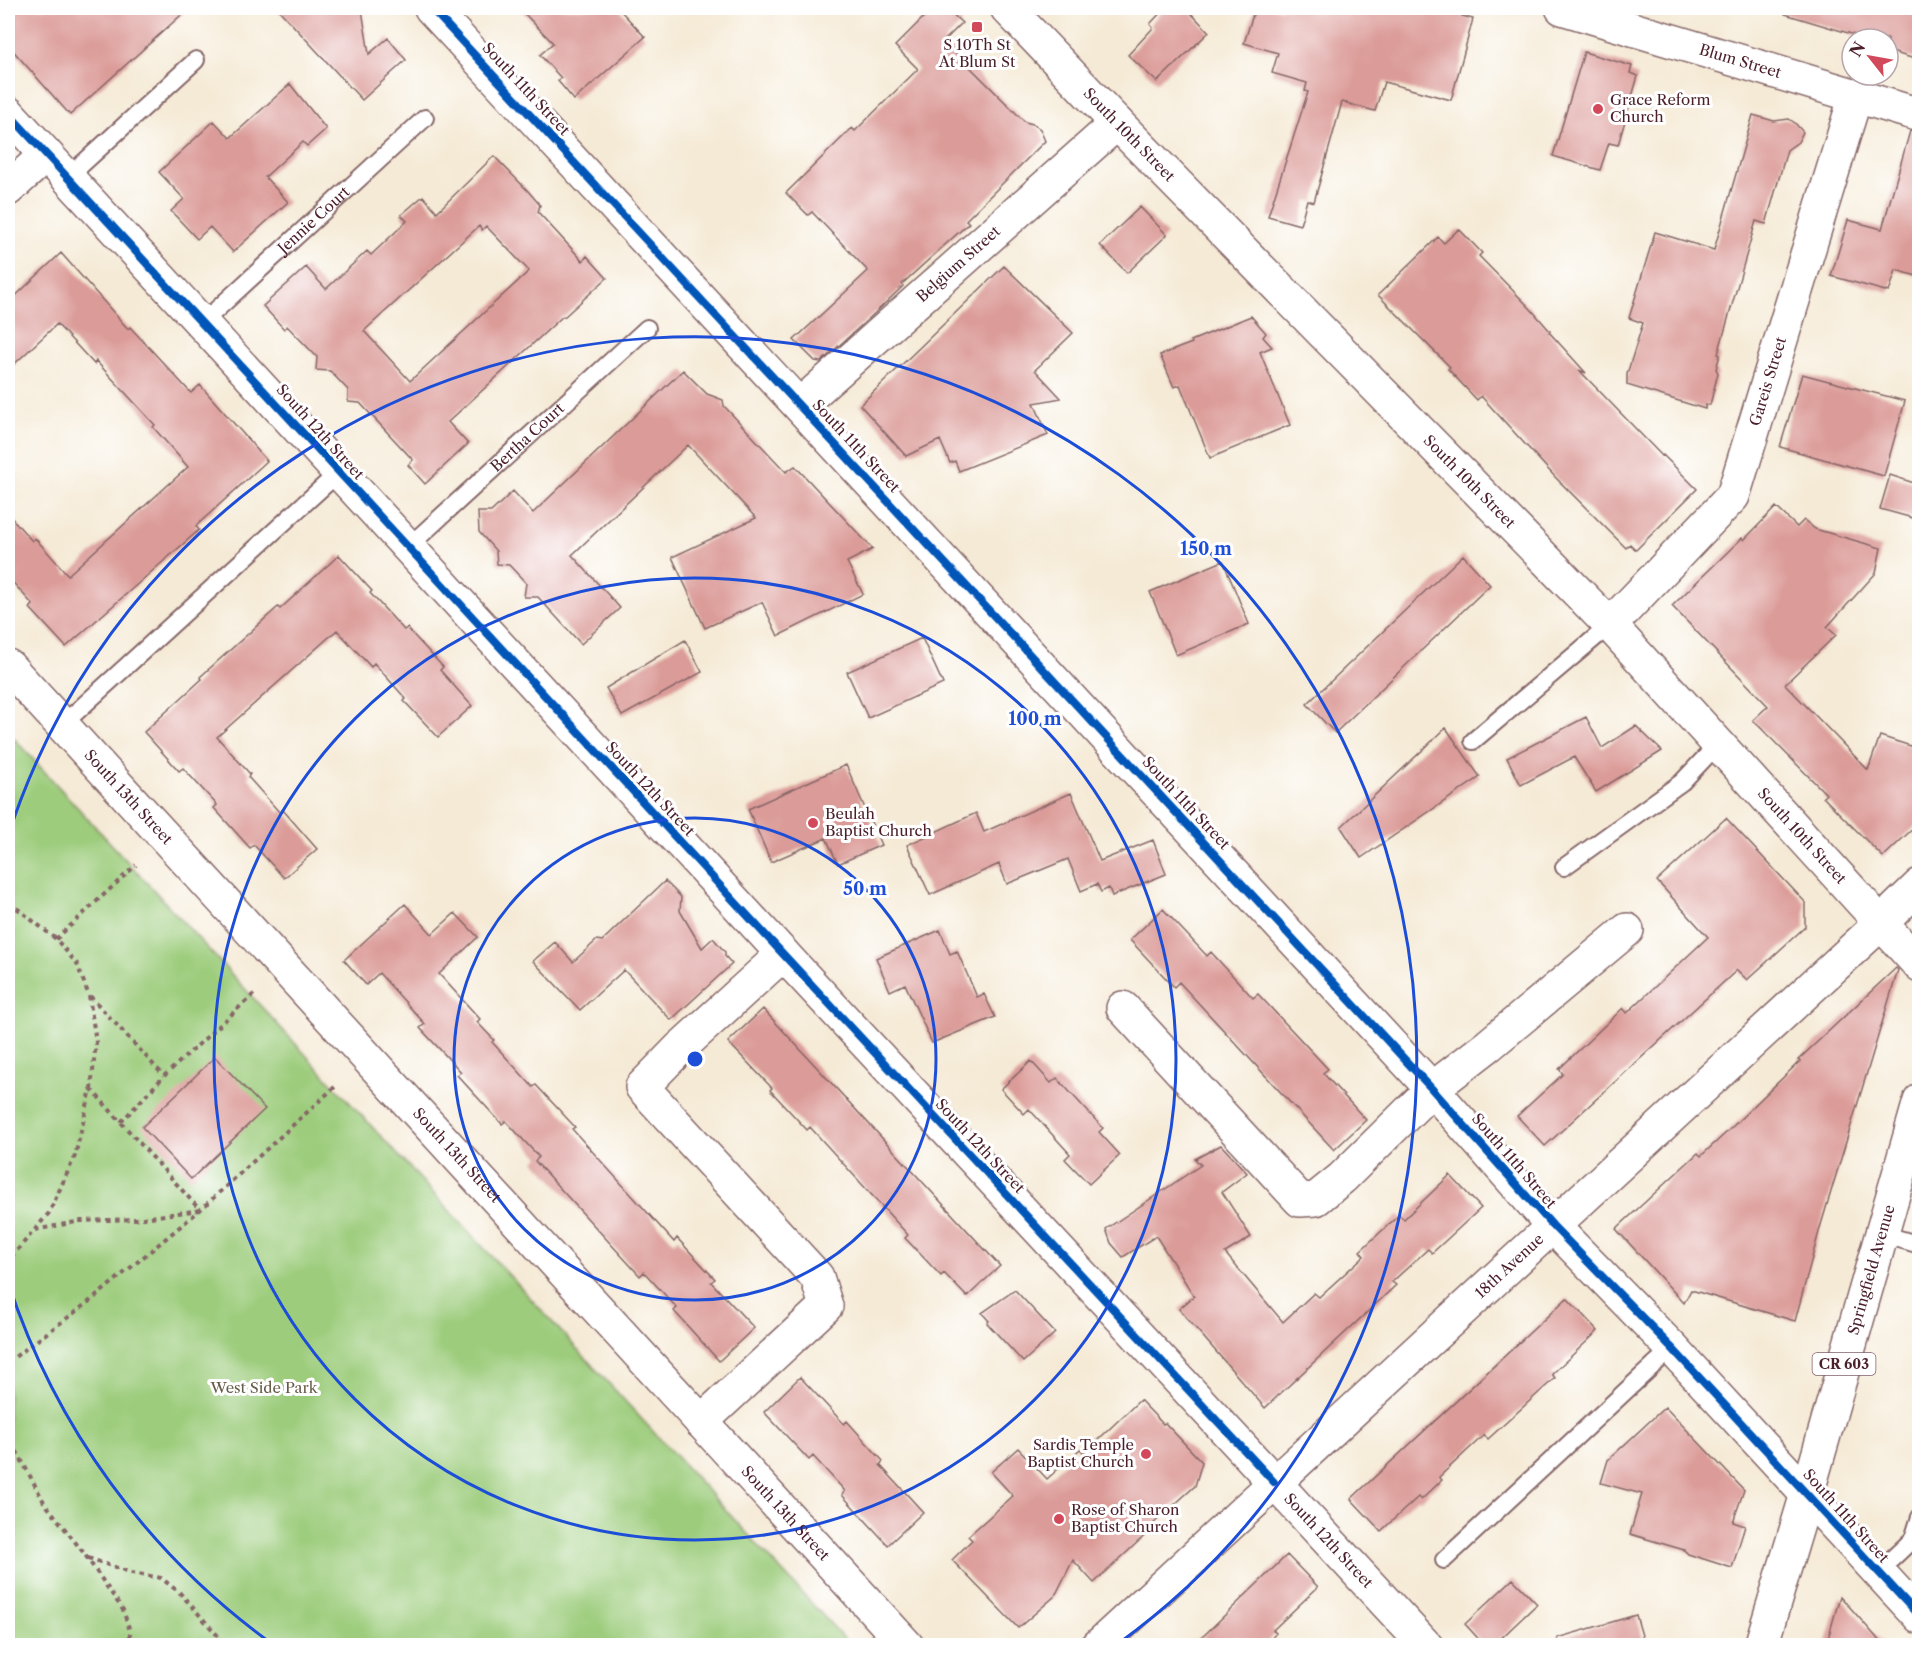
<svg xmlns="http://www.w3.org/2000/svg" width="1927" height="1653" viewBox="0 0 1927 1653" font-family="'Libre Caslon Text',serif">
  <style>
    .green { fill: #9ccc7b; stroke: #737653; stroke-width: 1.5 }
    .building { fill: #db9b98; fill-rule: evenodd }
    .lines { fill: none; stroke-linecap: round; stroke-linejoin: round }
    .service-casing { stroke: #866667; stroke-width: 20 }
    .minor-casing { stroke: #866667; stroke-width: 36 }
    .tertiary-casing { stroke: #866667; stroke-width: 36 }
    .secondary-casing { stroke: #866667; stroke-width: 36 }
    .primary-casing { stroke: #866667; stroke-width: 36 }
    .path { stroke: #866667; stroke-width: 4; stroke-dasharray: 4.5 4.5; stroke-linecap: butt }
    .service { stroke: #fff; stroke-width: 16 }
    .minor { stroke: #fff; stroke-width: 33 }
    .tertiary { stroke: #fff; stroke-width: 33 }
    .secondary { stroke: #fff; stroke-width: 33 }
    .primary { stroke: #fff; stroke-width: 33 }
    .cycleway-casing { stroke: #fff; stroke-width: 11 }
    .cycleway { stroke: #0057b8; stroke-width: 8 }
    .ring { fill: none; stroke: #1d4ed8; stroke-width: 3 }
    .poi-dot { fill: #d1495b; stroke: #fff; stroke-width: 2 }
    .labels { text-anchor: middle; stroke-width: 6; stroke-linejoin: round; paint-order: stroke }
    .shield { fill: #fff; stroke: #80626b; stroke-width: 1.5 }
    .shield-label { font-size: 14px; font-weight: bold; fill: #4a1f2b }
    .poi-label { font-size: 15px; fill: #4a1f2b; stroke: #fff; text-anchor: start }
    .street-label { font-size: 15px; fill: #4a1f2b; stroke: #fff }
    .park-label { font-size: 15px; fill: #675c47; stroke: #fff }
    .centre { fill: #1d4ed8; stroke: #fff; stroke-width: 3 }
    .ring-label { font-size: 18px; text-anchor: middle; font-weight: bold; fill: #1d4ed8; stroke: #fff; stroke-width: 6; stroke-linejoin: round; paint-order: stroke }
  </style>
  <rect width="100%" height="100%" fill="#fff"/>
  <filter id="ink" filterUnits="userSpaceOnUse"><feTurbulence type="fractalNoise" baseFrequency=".0167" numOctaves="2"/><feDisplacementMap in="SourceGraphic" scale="12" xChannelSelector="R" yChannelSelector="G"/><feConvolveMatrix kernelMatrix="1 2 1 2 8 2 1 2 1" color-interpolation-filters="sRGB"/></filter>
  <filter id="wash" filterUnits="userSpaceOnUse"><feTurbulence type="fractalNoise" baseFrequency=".008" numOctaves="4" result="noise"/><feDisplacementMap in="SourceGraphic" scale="24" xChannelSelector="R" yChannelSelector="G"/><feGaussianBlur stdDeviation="1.35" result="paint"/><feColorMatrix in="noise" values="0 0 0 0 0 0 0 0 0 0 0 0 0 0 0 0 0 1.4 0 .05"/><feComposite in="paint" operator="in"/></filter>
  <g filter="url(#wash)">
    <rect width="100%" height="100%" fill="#f5ead6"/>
    <path class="green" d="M8,732L850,1645H8Z"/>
    <g id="blocks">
      <path class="building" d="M8,8H189L70,115L8,45Z
        M277,8H350L352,10H362L369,54L388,38L406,60L362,100Z
        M519,8H618L645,37L574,100L558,81L561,78L540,55L553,43Z
        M933,8H946L962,23L944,41L1025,122L1033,124L1040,129L1045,141L966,220L969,223L902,284L903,286L876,312L821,362L815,361L794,340L868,271L812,212L808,215L786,193L852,128L855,131L918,69L895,46Z
        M1165,8H1186L1209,32L1157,82L1128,55L1153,28L1150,24Z
        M1255,8H1464L1462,16L1473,19L1451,100L1384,82L1375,111L1342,102L1314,202L1307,200L1300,225L1268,216L1308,92L1305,91L1307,83L1272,73L1278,53L1244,43Z
        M1786,8H1920V45L1915,59L1888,51V39H1868L1785,14Z
        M1584,52L1632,66L1630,73L1638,76L1618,145L1609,143L1600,170L1553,156Z
        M290,84L326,129L307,146L303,142L265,177L288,202L233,252L210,227L197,239L171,211L184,199L159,172L214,121L230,138Z
        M1753,115L1774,121L1789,119L1795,123L1803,132L1798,142L1787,150L1766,224L1756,221L1718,354L1720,355L1716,369L1718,373L1710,405H1706L1705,409L1627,385V374L1643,323L1629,318L1655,232L1714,250Z
        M1910,131L1920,133V277L1896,270L1889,292L1831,276L1848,220L1882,229Z
        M494,156L528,191L540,205L538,212L583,261L587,256L607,278L564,317L563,316L448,422L468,444L425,484L408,465L413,460L360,403L348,402V390L330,371L316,370L317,357L287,326L284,329L263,306L306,267L326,289L367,251L371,255L407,221L401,215L423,196L437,212ZM479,226L482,230L486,226L529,271L410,381L364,331Z
        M1140,207L1167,235L1127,273L1100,245Z
        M1459,229L1482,253L1479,256L1530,308L1550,331L1549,332L1586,373L1579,370L1662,456L1663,455L1697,489L1636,550L1630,544L1626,548L1556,478L1481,396L1477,400L1448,369L1450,367L1378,295L1438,237L1444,243Z
        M61,253L128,329L130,327L191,393L200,385L267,461L196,526L199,530L66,647L30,608L33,605L8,577V514L32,541L35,538L68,575L188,467L153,427L155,425L96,361L94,364L57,324L8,370V303Z
        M1004,266L1073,333L1035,370L1061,398L1034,403L1048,435L959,471L955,461L950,463L940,440L906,456L860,405Z
        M1251,316L1266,333L1263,337L1272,347L1260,352L1290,425L1210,458L1180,385L1174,387L1160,355L1192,343L1191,341Z
        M683,370L707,394L723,400L724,406L786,472L795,466L873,549L847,562L863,594L778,636L762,602L705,628L672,557L756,518L688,445L572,555L620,608L581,644L538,597H524L526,583L509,565L497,564L496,551L479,532L478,512H491L513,491L533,513Z
        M1802,374L1905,401L1884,476L1780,447Z
        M1890,475L1920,485V520L1880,509Z
        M1776,507L1797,527L1804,520L1815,529L1881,548L1876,573L1827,627L1836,635L1785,684L1868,770L1880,736L1920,749V822L1883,857L1823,797L1826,794L1753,720L1768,706L1672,606L1742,538L1744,540Z
        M339,555L372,591L370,593L404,630L407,628L443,667L440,670L472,706L438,737L404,701L406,699L374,663L371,667L337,630L217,737L250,774L248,777L280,813L283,810L317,849L284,878L254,845L250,848L214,808L217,805L183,768L179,771L144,732L202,679L200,677L278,607L280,609Z
        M1463,555L1490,585L1335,733L1307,704Z
        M1223,561L1249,624L1176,655L1150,592Z
        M922,638L943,684L868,718L847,672Z
        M685,640L702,672L622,716L606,688Z
        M1586,717L1602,748L1636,726L1662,751L1596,792L1574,757L1521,785L1507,758Z
        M1446,728L1480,777L1361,858L1341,827Z
        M846,765L881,845L838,864L826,838L771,862L748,809Z
        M1071,793L1100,861L1153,840L1166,874L1112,896L1109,888L1101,892L1097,884L1081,891L1068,859L1007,884L999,864L930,895L907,845L976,813L984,832Z
        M1726,818L1805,902V927L1747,980L1737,970L1545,1146L1517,1116L1563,1074L1559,1069L1623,1008L1627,1013L1708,937L1657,881Z
        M665,881L681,897L680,911L702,948L713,938L725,952V956L732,964L671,1020L624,970L580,1010L533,961L555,942L573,962L597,940L602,941Z
        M405,904L432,934L455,913L478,937L439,974L480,1019L477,1022L494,1040L492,1042L533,1087L536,1085L575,1127L572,1129L674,1242L677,1238L715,1279L711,1282L754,1328L719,1361L674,1311L677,1308L644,1272L640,1276L535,1161L539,1157L506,1121L502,1124L457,1075L461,1072L420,1028L425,1024L379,973L366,985L344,960Z
        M1163,909L1207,956L1211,952L1253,998L1258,994L1328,1069L1323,1073L1366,1120L1334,1150L1179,982L1174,987L1130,940Z
        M940,930L950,954L957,951L977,997L984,994L995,1017L932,1043L905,984L890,991L876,958Z
        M1896,968L1898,970L1820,1228L1795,1321L1691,1290L1684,1303L1616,1229L1698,1153L1701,1156L1729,1130L1800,1061L1798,1060Z
        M763,1009L1000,1266L967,1297L944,1273L941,1276L905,1238L908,1235L810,1127L807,1130L770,1090L772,1088L728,1042Z
        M215,1057L265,1109L191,1179L142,1127Z
        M1031,1061L1051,1083L1057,1078L1103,1128L1099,1132L1120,1155L1089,1184L1065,1159L1070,1154L1029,1109L1024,1114L1001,1089Z
        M1221,1145L1247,1173L1222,1192L1251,1237L1225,1253L1283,1322L1314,1293L1319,1297L1364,1256L1360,1251L1399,1215L1404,1219L1450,1175L1481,1208L1432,1253L1428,1249L1392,1282L1396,1285L1265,1408L1179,1309L1194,1296L1156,1236L1123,1257L1111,1243L1106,1229L1201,1165L1195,1159Z
        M1015,1290L1055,1333L1023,1362L987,1323L989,1321L982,1313Z
        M1567,1298L1598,1331L1552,1374L1555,1378L1488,1439L1484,1435L1439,1477L1442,1480L1421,1500L1418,1497L1381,1531L1351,1499Z
        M800,1377L844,1424L847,1421L883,1461L880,1465L923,1512L888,1545L842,1495L845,1491L813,1456L809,1460L764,1412Z
        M1140,1400L1163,1424L1165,1423L1202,1462L1195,1486L1154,1523L1156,1525L1094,1583L1073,1560L1055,1596L1018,1628L952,1560L972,1540L968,1536L1013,1496L991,1472L1018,1448L1047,1479L1080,1449L1084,1453Z
        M1665,1407L1744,1490L1733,1522L1745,1526L1732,1568L1688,1554L1684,1550L1630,1534L1642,1494L1601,1483L1608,1460Z
        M1287,1555L1318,1587L1273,1630L1276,1633L1264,1646H1193Z
        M1513,1579L1537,1604L1493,1646H1485L1465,1624Z
        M1840,1596L1884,1646H1826Z
        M1636,1615L1645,1646H1558L1557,1638Z"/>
    </g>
  </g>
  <g filter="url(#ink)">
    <use href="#blocks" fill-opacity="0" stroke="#866667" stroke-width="1.5"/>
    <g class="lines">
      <g class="service-casing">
        <g id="service">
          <path d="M68,177L196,60"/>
          <path id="s1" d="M202,323L425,118"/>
          <path id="s2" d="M408,547L647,328"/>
          <path d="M62,725L338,473"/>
          <path d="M1473,741L1610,625"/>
          <path d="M1564,867L1682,782L1718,744"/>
          <path d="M1882,1234L1920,1245"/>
          <path d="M1444,1560L1672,1348"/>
          <path d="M1878,1572L1913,1539L1920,1517"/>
        </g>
      </g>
      <g class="minor-casing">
        <g id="minor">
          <path id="s3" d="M1007,8L1117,123L1610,625L1920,966"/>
          <path id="s4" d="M1562,8L1920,115"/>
          <path d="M8,189L46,155"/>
          <path id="s5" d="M800,405L1117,123"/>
          <path id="s6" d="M1610,625L1733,496L1856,95"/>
          <path id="s7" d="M8,666L907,1646"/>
          <path d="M1123,1008L1300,1200L1316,1199L1342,1178L1432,1089L1489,1045L1627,930"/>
          <path d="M701,1422L826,1306L817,1277L642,1087L679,1049L783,954"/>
        </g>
      </g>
      <g class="tertiary-casing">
        <path id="tertiary" d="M431,8L1432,1089L1553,1226L1672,1348L1920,1617
          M8,113L783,954L1274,1482"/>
      </g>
      <g class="secondary-casing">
        <g id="secondary">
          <path id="s8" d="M1274,1482L1426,1646"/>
          <path id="s9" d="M1098,1646L1880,924L1920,885"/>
        </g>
      </g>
      <g class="primary-casing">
        <g id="primary">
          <path id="s10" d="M1761,1646L1807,1494L1920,1101"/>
        </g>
      </g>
      <path class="path" d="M8,905L18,909L56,939L77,964L89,996L96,1042L91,1089L75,1156L49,1213L8,1261
        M56,939L136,865
        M90,996L164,1076
        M91,1089L200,1210
        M121,1122L164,1076L255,993
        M35,1230L81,1221L136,1219L200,1210
        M8,1362L94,1298L200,1210L338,1084
        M8,1435L44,1502L83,1552L123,1610L130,1631V1646
        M88,1558L132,1573L161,1578L180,1593L227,1646"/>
      <use href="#service" class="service"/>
      <use href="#minor" class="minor"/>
      <use href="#tertiary" class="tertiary"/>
      <use href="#secondary" class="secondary"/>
      <use href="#primary" class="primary"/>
      <g class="cycleway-casing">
        <path id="cycleway" d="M431,8L1432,1089L1553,1226L1672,1348L1920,1617
          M8,113L783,954L1274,1482"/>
      </g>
      <use href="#cycleway" class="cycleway"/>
    </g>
  </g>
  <g class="ring">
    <circle cx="695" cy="1059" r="241"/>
    <circle cx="695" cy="1059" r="481"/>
    <path d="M271 1643A722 722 0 0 1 8 1282M8 836A722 722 0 1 1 1119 1643"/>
  </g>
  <g class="poi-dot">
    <rect x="971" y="21" width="12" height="12" rx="3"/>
    <circle cx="1598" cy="109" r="6"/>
    <circle cx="813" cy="823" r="6"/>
    <circle cx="1146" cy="1454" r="6"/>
    <circle cx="1059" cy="1519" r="6"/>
  </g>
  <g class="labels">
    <rect class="shield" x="1812.5" y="1353" width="63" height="22" rx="4.5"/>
    <g class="shield-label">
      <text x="1844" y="1369">CR 603</text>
    </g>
    <g class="poi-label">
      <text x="977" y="50" text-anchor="middle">S 10Th St<tspan x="977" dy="17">At Blum St</tspan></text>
      <text x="1610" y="105">Grace Reform<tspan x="1610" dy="17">Church</tspan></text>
      <text x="825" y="819">Beulah<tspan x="825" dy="17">Baptist Church</tspan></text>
      <text x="1134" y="1450" text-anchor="end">Sardis Temple<tspan x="1134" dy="17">Baptist Church</tspan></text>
      <text x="1071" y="1515">Rose of Sharon<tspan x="1071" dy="17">Baptist Church</tspan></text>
    </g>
    <g class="street-label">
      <text dy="5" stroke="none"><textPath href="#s4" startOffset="186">Blum Street</textPath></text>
      <text transform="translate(526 89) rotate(47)" y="5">South 11th Street</text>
      <text dy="5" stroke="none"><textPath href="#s3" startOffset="176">South 10th Street</textPath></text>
      <text dy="5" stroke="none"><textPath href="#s1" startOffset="152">Jennie Court</textPath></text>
      <text dy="5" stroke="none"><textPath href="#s5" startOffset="212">Belgium Street</textPath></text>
      <text dy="5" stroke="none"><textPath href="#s6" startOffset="298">Gareis Street</textPath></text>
      <text transform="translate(320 432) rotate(48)" y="5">South 12th Street</text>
      <text dy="5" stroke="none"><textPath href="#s2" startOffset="162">Bertha Court</textPath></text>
      <text transform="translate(856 446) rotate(47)" y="5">South 11th Street</text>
      <text dy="5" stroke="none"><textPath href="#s3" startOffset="662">South 10th Street</textPath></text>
      <text transform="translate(650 789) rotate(47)" y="5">South 12th Street</text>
      <text dy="5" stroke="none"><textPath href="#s7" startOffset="178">South 13th Street</textPath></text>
      <text transform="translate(1186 803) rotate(47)" y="5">South 11th Street</text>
      <text dy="5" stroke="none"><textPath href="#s3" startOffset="1148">South 10th Street</textPath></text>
      <text transform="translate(980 1146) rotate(47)" y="5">South 12th Street</text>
      <text dy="5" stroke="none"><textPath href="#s7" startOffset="664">South 13th Street</textPath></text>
      <text transform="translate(1514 1161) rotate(49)" y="5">South 11th Street</text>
      <text dy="5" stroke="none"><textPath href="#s9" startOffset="560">18th Avenue</textPath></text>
      <text dy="5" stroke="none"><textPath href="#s10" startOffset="392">Springfield Avenue</textPath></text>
      <text dy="5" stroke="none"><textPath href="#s7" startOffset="1150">South 13th Street</textPath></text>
      <text transform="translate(1846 1516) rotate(48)" y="5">South 11th Street</text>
      <text dy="5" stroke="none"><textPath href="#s8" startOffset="80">South 12th Street</textPath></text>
    </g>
    <g class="park-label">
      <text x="264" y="1393">West Side Park</text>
    </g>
  </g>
  <circle cx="695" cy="1059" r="9" class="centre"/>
  <g class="ring-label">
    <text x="1206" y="555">150 m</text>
    <text x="1035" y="725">100 m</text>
    <text x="865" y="895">50 m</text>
  </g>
  <rect width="1927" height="1653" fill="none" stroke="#fff" stroke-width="30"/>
  <g transform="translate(1870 57) rotate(301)"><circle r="28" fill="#ffffff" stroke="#b7a5aa" stroke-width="1.5"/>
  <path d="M0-4.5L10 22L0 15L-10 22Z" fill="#d1495b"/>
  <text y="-9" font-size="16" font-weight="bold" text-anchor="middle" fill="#4a1f2b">N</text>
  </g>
</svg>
